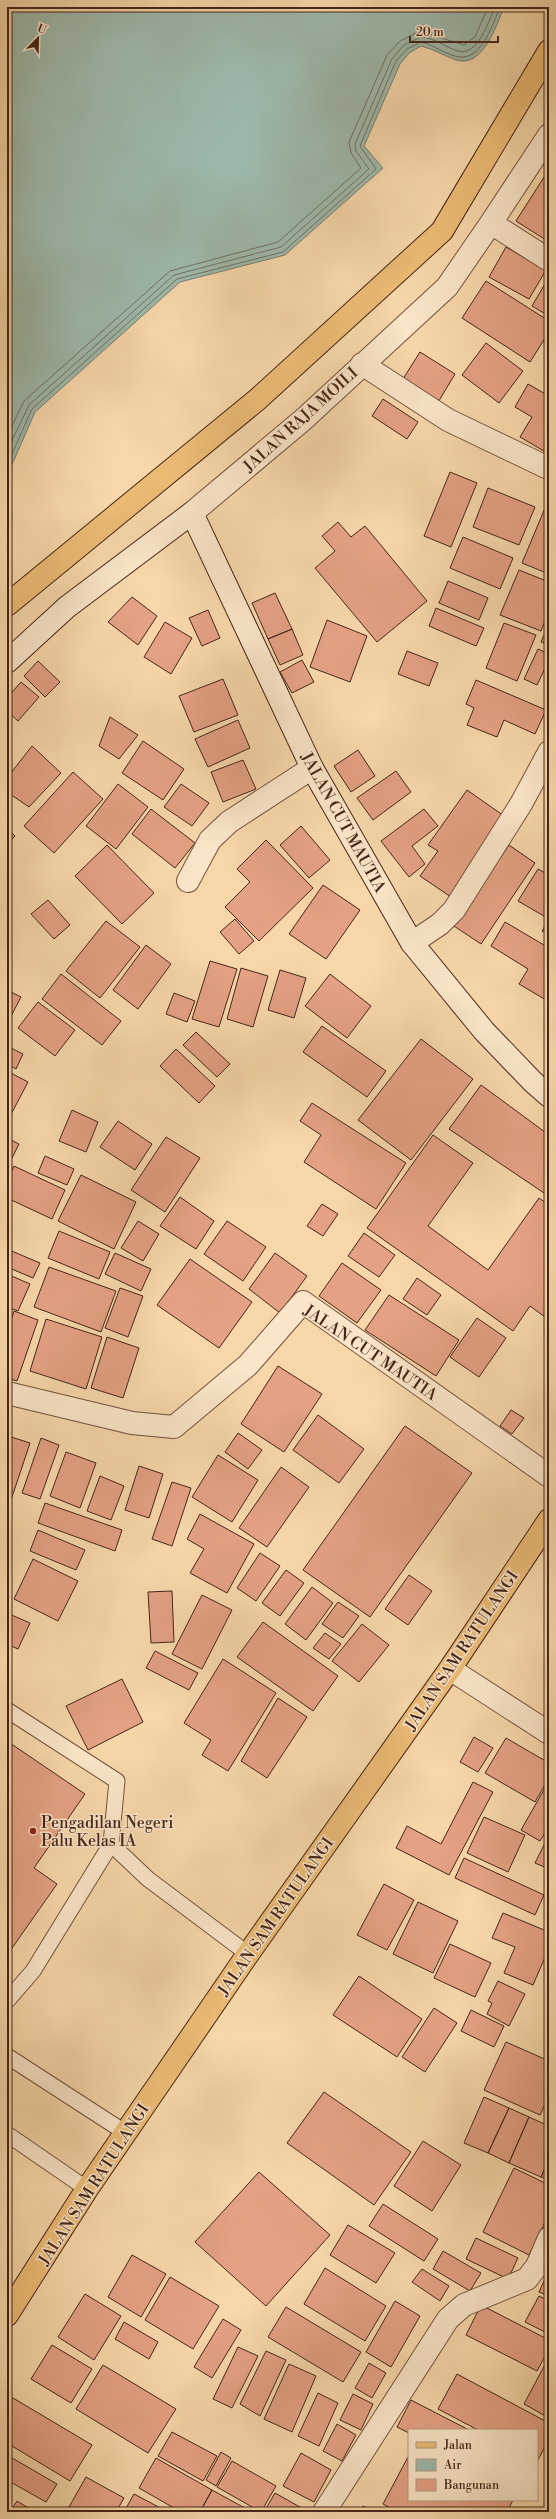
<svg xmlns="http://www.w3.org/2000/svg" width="556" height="2519" viewBox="0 0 556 2519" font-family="'Libre Bodoni',serif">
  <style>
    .water { fill: #9db9ab; stroke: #7a7e71 }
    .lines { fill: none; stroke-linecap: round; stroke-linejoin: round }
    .shore { stroke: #726f62; stroke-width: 1 }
    .building { fill: #e4a183; stroke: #462519 }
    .lane-casing { stroke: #72523d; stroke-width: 17 }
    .street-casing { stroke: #72523d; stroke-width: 24 }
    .secondary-casing { stroke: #462519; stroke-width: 24 }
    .primary-casing { stroke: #462519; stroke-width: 24 }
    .highway-casing { stroke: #462519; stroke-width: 24 }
    .lane { stroke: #fae5c8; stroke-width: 15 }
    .street { stroke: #fae5c8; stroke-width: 22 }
    .secondary { stroke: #fae5c8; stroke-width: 22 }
    .primary { stroke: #ecbc75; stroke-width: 22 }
    .highway { stroke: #ecbc75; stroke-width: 22 }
    .poi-dot { fill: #8f2418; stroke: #fae5c8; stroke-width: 1.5 }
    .labels { text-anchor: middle; stroke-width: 3; stroke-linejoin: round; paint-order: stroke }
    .street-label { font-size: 16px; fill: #462519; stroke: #fae5c8 }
    .poi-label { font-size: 16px; fill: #462519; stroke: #fae5c8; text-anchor: start }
  </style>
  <rect width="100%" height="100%" fill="#f7d7aa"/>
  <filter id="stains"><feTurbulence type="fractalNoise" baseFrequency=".005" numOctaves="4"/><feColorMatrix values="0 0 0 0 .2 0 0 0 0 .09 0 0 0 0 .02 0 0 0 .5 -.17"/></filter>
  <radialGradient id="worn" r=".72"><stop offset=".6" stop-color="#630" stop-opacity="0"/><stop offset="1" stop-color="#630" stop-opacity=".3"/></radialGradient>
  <path class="water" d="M7,7H504C497,24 483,69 456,60C444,56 434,49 421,46L409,53L400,64L364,146L383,168L285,255L180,282L35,412L7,476L12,514L7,518Z"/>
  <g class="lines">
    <path class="shore" d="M7,436L24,401L170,271L278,242L361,168L351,153L349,142L387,55L400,41L420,31L464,45L475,37L488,7
      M7,451L29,405L174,275L281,247L369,169L356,151L355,144L392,59L404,45L421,37C435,38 445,47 458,51C478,57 489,20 495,7
      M7,465L32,409L177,279L283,252L376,169L360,146L396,61L407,49L421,42C434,45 446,55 459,57C482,60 493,23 500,7"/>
  </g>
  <path class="building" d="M546,174L549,176V242L516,221Z
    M506,247L546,270L529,299L489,277Z
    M549,277V316L532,306Z
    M486,281L549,321V332L530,362L462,318Z
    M486,343L523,371L499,403L462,375Z
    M420,352L455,374L437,404L401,382Z
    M528,384L549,396V454L520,437L532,417L515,407Z
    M383,399L418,422L407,439L372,416Z
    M450,472L477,483L451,547L424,536Z
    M488,488L535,507L519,545L473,527Z
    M545,508L549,509V574L522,563Z
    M338,522L351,537L365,526L427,601L377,642L315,568L335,551L322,536Z
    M463,537L513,558L500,589L450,568Z
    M519,570L549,582V611L541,631L500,615Z
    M448,581L488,598L479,620L439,603Z
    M275,593L292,629L268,639L252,603Z
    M132,597L157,616L138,645L108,622Z
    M436,608L484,628L476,646L429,626Z
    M208,610L220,638L202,646L189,618Z
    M327,620L367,636L350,682L310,667Z
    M165,622L192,638L171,674L144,657Z
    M504,623L536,635L517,681L486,668Z
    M549,623V645L541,642Z
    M292,629L303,655L280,665L268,639Z
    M538,649L549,654V660L537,685L524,679Z
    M407,651L438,663L429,686L398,674Z
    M302,660L314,682L292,693L280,672Z
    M38,661L60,682L45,697L24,676Z
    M223,679L238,715L194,732L179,696Z
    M476,680L546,710L535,734L504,720L497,737L467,725L474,708L466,704Z
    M21,682L39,697L18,721L7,711V698Z
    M110,717L138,735L119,759L99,746Z
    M238,720L250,748L208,767L195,739Z
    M143,741L184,769L163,800L122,773Z
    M32,746L61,773L29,807L7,792V778Z
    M358,750L375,776L351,792L334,766Z
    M243,760L256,789L223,802L211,772Z
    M396,771L411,792L373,820L357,798Z
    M73,772L103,799L54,853L24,826Z
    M118,784L148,807L116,849L86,826Z
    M181,784L209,803L192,826L164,807Z
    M467,790L507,818L451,897L420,876L438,851L428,845Z
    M151,809L195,843L175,868L132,834Z
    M424,809L438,826L412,846L425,864L409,877L381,841Z
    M301,826L330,860L309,878L280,845Z
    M7,828L15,836L7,845Z
    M266,840L313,888L259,941L225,907L250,882L237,869Z
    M107,845L154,893L122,924L75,876Z
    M509,845L535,863L481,944L454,926Z
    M538,869L549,875V935L542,931L549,919L518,901Z
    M323,885L360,910L326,959L289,934Z
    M48,900L70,925L54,939L31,914Z
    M235,919L254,941L239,954L220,932Z
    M106,921L140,947L100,998L66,971Z
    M505,922L549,948V994L546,1000L519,984L528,969L491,946Z
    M146,945L171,964L138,1009L113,990Z
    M210,961L237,969L219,1027L192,1019Z
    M241,968L268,976L253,1027L227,1019Z
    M280,970L306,978L294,1018L268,1010Z
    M61,974L121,1021L102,1045L42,999Z
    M330,974L371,1006L347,1038L305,1006Z
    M7,990L21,997L7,1024Z
    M174,993L195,1001L187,1022L166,1014Z
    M38,1002L75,1030L55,1056L18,1028Z
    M322,1026L386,1071L367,1097L303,1052Z
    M196,1032L230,1064L217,1077L183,1045Z
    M421,1039L473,1079L411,1160L358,1120Z
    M7,1046L23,1054L16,1069L7,1064Z
    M176,1049L215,1086L199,1103L160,1066Z
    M7,1071L28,1082L7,1122Z
    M481,1085L549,1135V1188L544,1193L449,1129Z
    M312,1103L406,1163L376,1209L304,1162L321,1135L300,1121Z
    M72,1110L98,1122L86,1152L59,1141Z
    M118,1121L152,1144L135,1170L100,1147Z
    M433,1135L473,1163L428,1226L488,1270L539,1198L549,1205V1320L530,1306L513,1331L367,1228Z
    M166,1137L200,1158L165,1212L131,1190Z
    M7,1138L19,1144L7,1168Z
    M45,1156L74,1169L67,1185L38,1173Z
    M14,1166L65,1190L52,1219L7,1198V1181Z
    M81,1175L136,1202L114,1249L58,1221Z
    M180,1197L214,1221L196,1249L160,1226Z
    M322,1204L338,1214L323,1236L307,1226Z
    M138,1221L159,1234L143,1261L121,1248Z
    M227,1221L266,1247L243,1281L204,1254Z
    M59,1231L110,1252L99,1279L48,1258Z
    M364,1233L395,1255L379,1277L348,1256Z
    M7,1249L40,1263L33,1278L7,1267Z
    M115,1253L151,1269L141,1291L105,1274Z
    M275,1253L307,1276L280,1313L249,1289Z
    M190,1259L252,1302L219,1348L157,1305Z
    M342,1263L381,1290L357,1323L319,1296Z
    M49,1267L116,1291L101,1332L34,1307Z
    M7,1274L30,1284L18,1311L7,1307Z
    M417,1278L441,1295L427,1315L403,1299Z
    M120,1288L143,1296L128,1337L105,1328Z
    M389,1295L459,1340L436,1376L365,1330Z
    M14,1311L38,1320L17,1381L7,1378V1332Z
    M477,1318L506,1338L479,1377L450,1357Z
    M46,1319L102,1337L86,1389L30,1371Z
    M107,1337L139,1348L123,1398L91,1388Z
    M278,1366L322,1394L284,1452L241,1424Z
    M511,1410L524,1418L512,1434L500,1426Z
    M318,1415L364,1449L339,1483L293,1450Z
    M405,1426L472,1473L370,1617L303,1570Z
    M238,1433L262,1450L248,1469L225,1452Z
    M8,1436L30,1443L7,1512V1440Z
    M41,1438L59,1445L40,1499L22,1493Z
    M66,1452L96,1463L80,1508L50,1496Z
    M218,1455L258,1480L232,1522L192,1497Z
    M139,1466L163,1474L149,1518L125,1510Z
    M281,1467L309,1487L267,1547L239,1528Z
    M100,1476L124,1486L111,1520L87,1511Z
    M172,1482L191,1488L172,1546L152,1539Z
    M45,1503L122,1530L115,1551L38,1523Z
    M200,1514L254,1544L227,1593L190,1573L204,1549L187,1539Z
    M38,1530L85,1550L76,1570L30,1551Z
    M260,1553L280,1566L256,1601L237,1588Z
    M33,1559L78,1581L58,1621L14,1599Z
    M286,1570L304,1583L280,1616L262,1603Z
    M409,1575L432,1591L408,1625L385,1609Z
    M312,1587L333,1603L306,1640L285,1624Z
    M172,1591L174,1642L151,1643L148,1592Z
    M202,1595L232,1610L202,1669L172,1654Z
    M338,1602L359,1616L343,1638L322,1624Z
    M7,1613L30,1623L18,1649L7,1644Z
    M263,1622L338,1676L313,1711L237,1657Z
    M362,1624L389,1645L359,1682L332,1661Z
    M325,1633L341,1644L329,1659L313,1648Z
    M155,1651L198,1673L189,1690L146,1668Z
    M223,1659L276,1693L228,1771L202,1755L211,1740L184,1723Z
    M122,1679L143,1722L88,1750L66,1706Z
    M278,1698L307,1717L267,1778L241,1761Z
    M474,1737L493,1748L478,1772L460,1762Z
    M506,1738L549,1763V1778L535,1802L485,1773Z
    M7,1741L85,1794L34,1868L57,1884L10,1951L7,1949Z
    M549,1781V1826L540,1841L521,1830Z
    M473,1782L493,1792L449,1875L396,1848L407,1826L441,1844Z
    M484,1817L525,1835L508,1872L467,1853Z
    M549,1835V1869L535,1863Z
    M464,1858L544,1895L535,1915L455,1878Z
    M384,1884L414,1900L387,1950L357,1935Z
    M418,1902L458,1921L433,1973L393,1954Z
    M503,1913L549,1932V1948L533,1985L504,1973L515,1947L492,1938Z
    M450,1944L491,1963L475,1997L434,1978Z
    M359,1976L422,2019L397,2057L333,2015Z
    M498,1981L525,1994L509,2026L487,2014L492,2003L488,2001Z
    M434,2008L457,2023L425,2072L402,2057Z
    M471,2010L504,2026L494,2047L461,2031Z
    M506,2042L549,2061V2096L540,2115L484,2090Z
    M324,2092L411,2152L374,2205L287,2143Z
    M484,2097L509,2108L488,2153L464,2143Z
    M509,2108L529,2117L509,2163L488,2153Z
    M529,2117L549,2126V2159L541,2177L509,2163Z
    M423,2141L461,2165L432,2211L394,2186Z
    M549,2159V2180L541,2177Z
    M514,2168L549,2185V2214L529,2255L483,2232Z
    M259,2172L330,2235L266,2306L195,2242Z
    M383,2204L438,2239L424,2261L369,2226Z
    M348,2225L395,2253L376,2283L330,2255Z
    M476,2238L518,2258L508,2279L466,2259Z
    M443,2251L481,2273L470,2291L433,2269Z
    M132,2255L166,2274L141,2317L108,2297Z
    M325,2268L386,2306L365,2341L304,2304Z
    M422,2269L449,2286L440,2301L412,2282Z
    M549,2270V2296L539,2292Z
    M170,2277L219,2306L193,2349L145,2320Z
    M85,2294L121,2316L94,2360L58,2337Z
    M539,2296L549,2301V2334L525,2322Z
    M395,2301L420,2316L391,2367L366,2352Z
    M481,2305L549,2340V2349L537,2371L466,2335Z
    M286,2307L361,2352L343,2382L268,2337Z
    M223,2319L241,2330L212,2378L194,2367Z
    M124,2322L158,2342L149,2359L115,2339Z
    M52,2345L92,2369L71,2403L31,2379Z
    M238,2347L258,2356L232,2408L213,2399Z
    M266,2351L286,2360L260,2416L240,2404Z
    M549,2357V2418L524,2404Z
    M369,2363L386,2373L372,2398L355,2388Z
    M289,2364L316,2376L292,2432L264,2419Z
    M103,2365L176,2409L148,2453L76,2409Z
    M457,2374L549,2423V2439L537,2462V2430H478L438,2409Z
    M318,2393L338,2403L319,2446L298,2436Z
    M353,2394L373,2404L361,2430L340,2420Z
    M13,2398L92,2445L70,2481L7,2443V2407Z
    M411,2400L469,2430H409V2433L397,2427Z
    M337,2424L356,2435L342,2461L323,2451Z
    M172,2432L217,2456L203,2481L158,2456Z
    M221,2452L231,2458L216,2486L206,2480Z
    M301,2453L331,2470L314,2502L283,2486Z
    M7,2455L57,2484L46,2502L7,2480Z
    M408,2457L409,2500H513L507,2512H398L383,2504Z
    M156,2458L212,2490L200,2512H181L139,2488Z
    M232,2461L276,2486L261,2512L217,2487Z
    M86,2477L124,2498L116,2512H79L69,2507Z
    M212,2490L252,2512H200Z
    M275,2493L307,2511V2512H264Z
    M134,2494L168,2512H124Z
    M17,2501L35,2512H10Z
    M363,2506L374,2512H360Z"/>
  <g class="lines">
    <g class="lane-casing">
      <path id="lane" d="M7,1710L117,1781L111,1844L33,1971L7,2001
        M111,1844L148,1879L248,1954
        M7,2056L126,2133
        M7,2134L87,2189"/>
    </g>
    <g class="street-casing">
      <path id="street" d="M491,223L549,260
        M362,364L448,420L546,467
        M192,513L304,419L447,287L491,223L549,135
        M188,881L210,840L229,822L312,768
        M412,943L440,924L454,910L521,804L549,752
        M7,1393L132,1423L174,1427L248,1365L303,1302L549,1476
        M450,1669L549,1733
        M324,2512L448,2319L464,2305L527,2279L537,2266L549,2238"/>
    </g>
    <g class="secondary-casing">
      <path id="secondary" d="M7,662L67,607L192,513L312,768L412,943L484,1031L533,1082L549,1096"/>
    </g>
    <g class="primary-casing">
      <path id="primary" d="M7,605L258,399L442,231L549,51"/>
    </g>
    <g class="highway-casing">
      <path id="highway" d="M7,2315L87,2189L248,1954L450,1669L549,1520"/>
    </g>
    <use href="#lane" class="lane"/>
    <use href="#street" class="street"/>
    <use href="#secondary" class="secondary"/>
    <use href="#primary" class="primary"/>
    <use href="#highway" class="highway"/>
  </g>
  <circle class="poi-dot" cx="33" cy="1831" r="4"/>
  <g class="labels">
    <g class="street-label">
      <text transform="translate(300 419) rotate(-42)" y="6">JALAN RAJA MOILI</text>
      <text transform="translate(344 822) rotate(61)" y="6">JALAN CUT MAUTIA</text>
      <text transform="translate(371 1352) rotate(34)" y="6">JALAN CUT MAUTIA</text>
      <text transform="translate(461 1650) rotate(-56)" y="6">JALAN SAM RATULANGI</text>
      <text transform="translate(275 1916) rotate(-55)" y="6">JALAN SAM RATULANGI</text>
      <text transform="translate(93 2184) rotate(-57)" y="6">JALAN SAM RATULANGI</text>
    </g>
    <g class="poi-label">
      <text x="41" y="1828">Pengadilan Negeri<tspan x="41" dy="18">Palu Kelas IA</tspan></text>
    </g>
  </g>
  <rect width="556" height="2519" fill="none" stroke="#f7d7aa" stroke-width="24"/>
  <rect x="8" y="8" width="540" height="2503" fill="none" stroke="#462519" stroke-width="2"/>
  <rect x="12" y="12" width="532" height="2495" fill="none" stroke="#462519"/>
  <rect x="408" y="2429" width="130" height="72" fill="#fae5c8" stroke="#b29882"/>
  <rect x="416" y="2442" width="20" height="6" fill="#ecbc75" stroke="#b29882"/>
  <text x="444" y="2449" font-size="12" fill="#462519">Jalan</text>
  <rect x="416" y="2459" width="20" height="12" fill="#9db9ab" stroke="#b29882"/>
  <text x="444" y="2469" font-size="12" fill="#462519">Air</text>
  <rect x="416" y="2479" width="20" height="12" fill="#e4a183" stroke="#b29882"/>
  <text x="444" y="2489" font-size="12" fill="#462519">Bangunan</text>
  <g transform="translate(38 38) rotate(23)" stroke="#fae5c8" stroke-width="3" paint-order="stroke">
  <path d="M0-3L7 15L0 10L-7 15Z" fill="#462519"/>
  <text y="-6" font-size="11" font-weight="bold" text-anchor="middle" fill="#462519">U</text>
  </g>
  <path d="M410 36v6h88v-6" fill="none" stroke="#462519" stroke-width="2"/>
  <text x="416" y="36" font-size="12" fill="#462519" stroke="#fae5c8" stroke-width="3" paint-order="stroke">20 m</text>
  <rect width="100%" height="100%" filter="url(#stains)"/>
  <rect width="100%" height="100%" fill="url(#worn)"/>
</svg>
